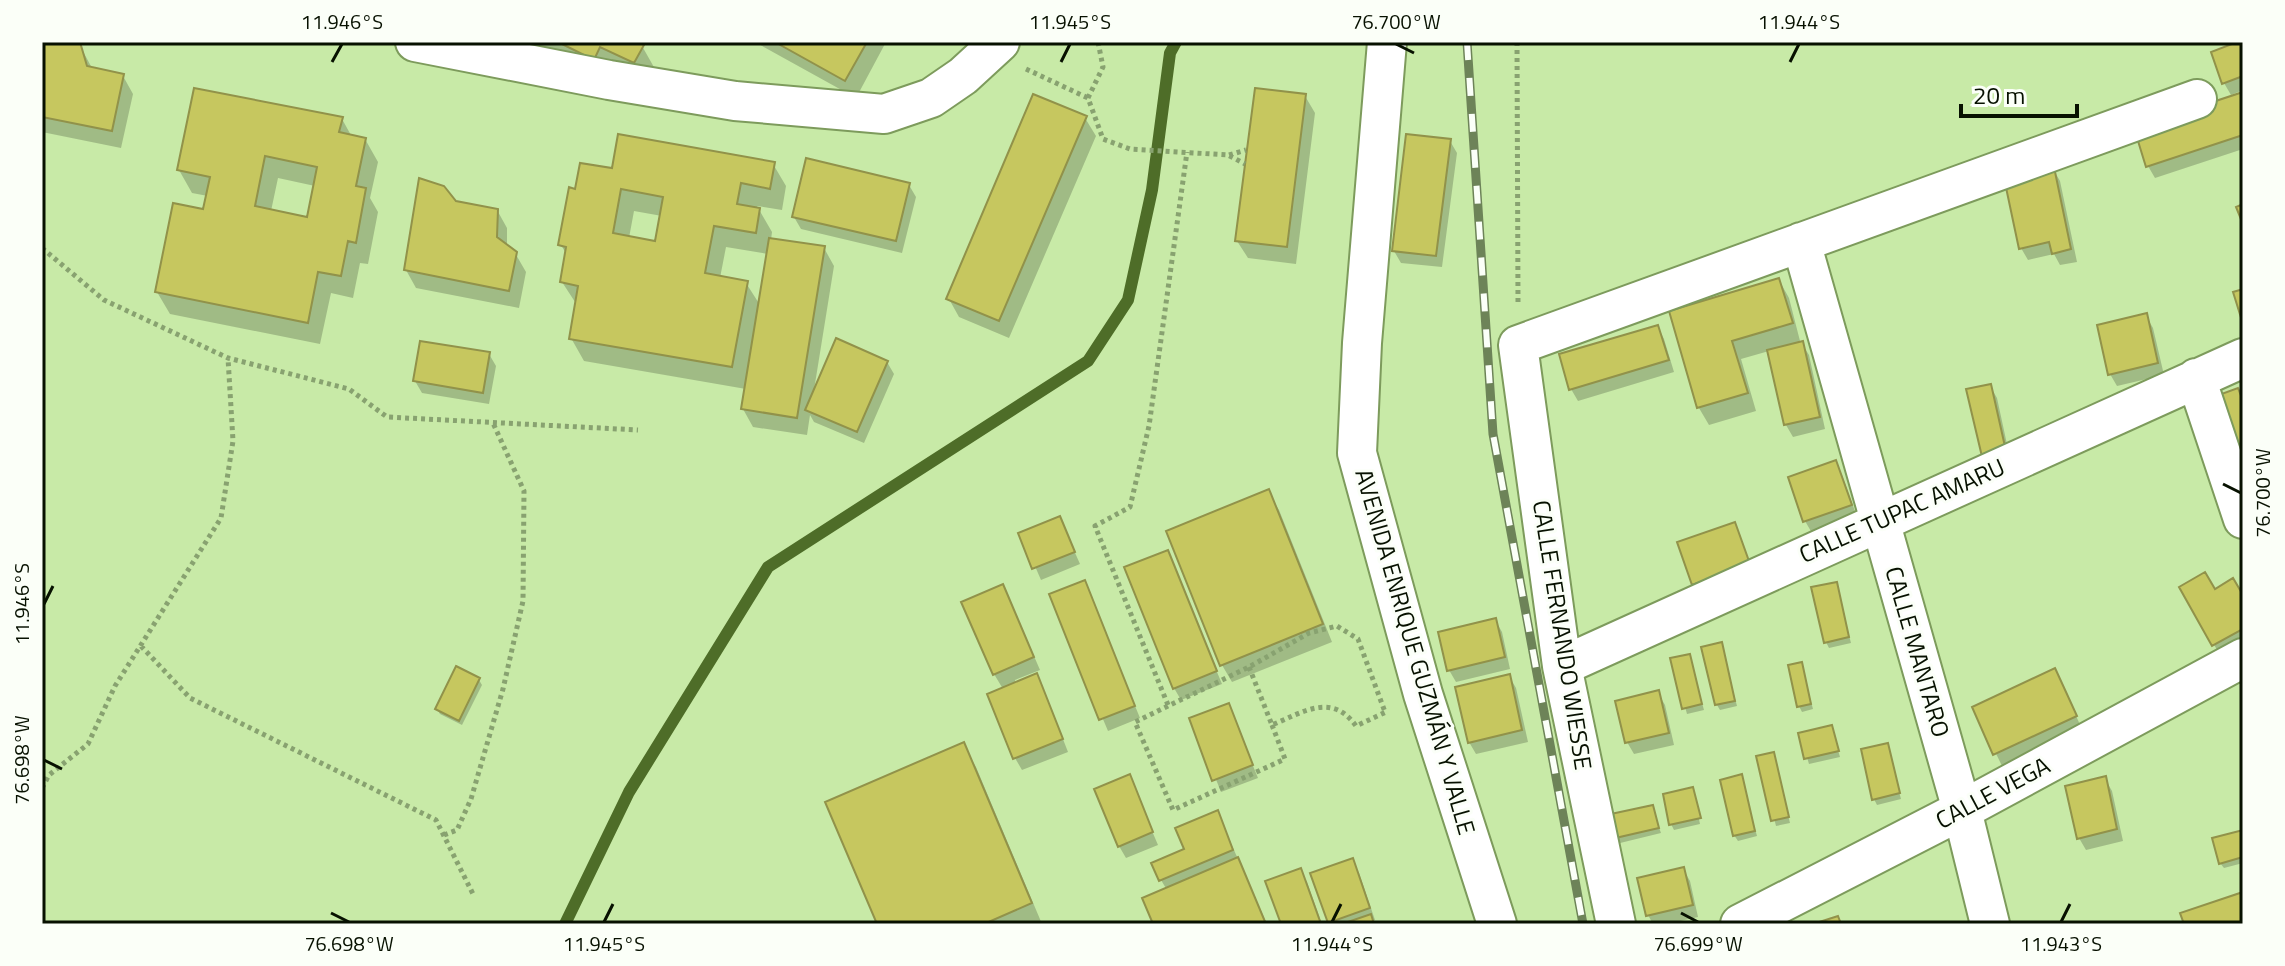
<svg xmlns="http://www.w3.org/2000/svg" width="2285" height="966" viewBox="0 0 2285 966" font-family="'Titillium Web',sans-serif">
  <style>
    .shadow { fill: #0003; fill-rule: evenodd }
    .lines { fill: none; stroke-linecap: round; stroke-linejoin: round }
    .stream { stroke: #4e6d28; stroke-width: 12 }
    .building { fill: #c6c75f; stroke: #91924a; stroke-width: 2; fill-rule: evenodd }
    .minor-casing { stroke: #7d9b5c; stroke-width: 42 }
    .path { stroke: #88a270; stroke-width: 5; stroke-dasharray: 4 4; stroke-linecap: butt }
    .minor { stroke: #fff; stroke-width: 38 }
    .rail-casing { stroke: #6d8358; stroke-width: 9 }
    .rail { stroke: #fbfff8; stroke-width: 6; stroke-dasharray: 18; stroke-linecap: butt }
    .ticks { fill: none; stroke: #071100; stroke-width: 3 }
    .labels { text-anchor: middle; stroke-width: 6; stroke-linejoin: round; paint-order: stroke }
    .street-label { font-size: 24px; fill: #071100; stroke: #fbfff8 }
    .neatline { fill: none; stroke: #071100; stroke-width: 3 }
    .ticks-label { font-size: 20px; text-anchor: middle; fill: #071100 }
  </style>
  <rect width="100%" height="100%" fill="#c8eaa7"/>
  <path class="shadow" d="M42,42H78L93,70L123,76L133,94L121,148L42,132Z
    M529,42H634L642,46L655,69L606,81Z
    M755,42H886L856,98Z
    M2243,42V90L2231,95L2224,83Z
    M2243,95V149L2155,178L2148,166Z
    M1305,96L1315,113L1296,264L1248,258L1237,241Z
    M1085,118L1096,136L1009,338L959,317L949,299Z
    M342,119L352,137L365,139L378,162L370,198L378,212L368,264L360,263L353,298L331,293L320,344L170,314L157,292L204,212L208,196L192,193L179,170ZM278,178L315,186L308,219L271,211Z
    M1450,141L1457,153L1442,267L1401,263L1394,251Z
    M773,164L786,186L782,210L757,206L772,232L771,240L824,248L834,266L814,390L887,362L894,374L864,443L814,422L810,415L807,435L753,427L743,409L746,389L584,361L571,338L577,305L562,282L567,255L561,245L577,191L613,171ZM634,211L662,216L656,243L629,238ZM726,247L768,254L760,305L746,283L720,278Z
    M2053,169L2060,181L2077,262L2060,265L2054,254L2028,260L2021,248Z
    M909,185L916,197L902,253L801,229L794,217Z
    M455,203L497,210L507,228V247L515,253L526,272L519,308L416,288L406,270Z
    M1779,280L1789,298L1800,341L1809,355L1825,429L1793,437L1786,425L1769,351L1741,359L1756,411L1709,425L1699,408L1671,312Z
    M2146,316L2153,328L2164,375L2117,386L2110,374Z
    M1658,327L1664,339L1674,372L1578,401L1571,389Z
    M489,354L496,366L489,404L422,393L415,381Z
    M1990,386L1997,398L2013,472L1992,477Z
    M1835,463L1842,475L1857,517L1812,533L1805,521L1790,479Z
    M1268,492L1279,510L1332,642L1232,682L1222,665Z
    M1060,519L1080,564L1041,580L1021,534Z
    M1167,552L1222,684L1181,700L1174,688Z
    M1084,582L1140,718L1108,731L1051,596Z
    M1836,584L1851,643L1829,648L1826,642Z
    M2182,588L2214,592L2243,599V645L2221,657Z
    M1009,598L1040,670L1015,680L1016,684L1043,688L1068,752L1022,770L1015,758L1003,689L994,674Z
    M1495,620L1502,632L1510,669L1456,682L1449,670Z
    M1721,644L1737,706L1720,710L1717,705Z
    M1689,656L1704,710L1687,714L1672,659Z
    M1801,664L1813,709L1802,712L1799,706Z
    M1509,676L1516,688L1528,742L1476,754L1469,742Z
    M479,680L482,685L462,725L440,714L437,709Z
    M2061,683L2082,729L2002,766L1974,708Z
    M1658,693L1665,705L1674,745L1634,754L1627,742Z
    M1228,705L1258,778L1221,792L1192,719Z
    M1831,727L1840,757L1809,764L1800,734Z
    M963,745L976,767L1042,924H879Z
    M1887,746L1901,799L1877,805L1874,799Z
    M1773,754L1790,823L1776,826L1759,758Z
    M1129,777L1158,845L1126,858L1119,846Z
    M1741,777L1757,836L1738,841L1734,835Z
    M2105,779L2112,791L2123,841L2086,850L2079,838Z
    M1693,792L1700,824L1674,830L1671,824Z
    M1652,807L1661,833L1616,844L1613,838Z
    M1217,812L1267,924H1155L1167,890L1161,880Z
    M2243,833V863L2224,868L2220,863Z
    M1352,861L1359,873L1375,920L1372,922L1374,924H1331L1313,874Z
    M1683,869L1690,881L1698,917L1667,924H1653L1648,915Z
    M1300,870L1307,882L1322,924H1283Z"/>
  <g class="lines">
    <path class="stream" d="M565,924L629,792L768,567L1088,361L1128,300L1152,190L1170,53L1176,42"/>
  </g>
  <path class="building" d="M42,42H80L87,66L124,74L112,131L42,117Z
    M558,42H638L644,45L634,63L600,47L594,60Z
    M775,42H867L845,81Z
    M2237,42H2243V76L2222,84L2211,52Z
    M194,88L343,117L339,132L366,138L356,186L366,188L356,243L348,241L341,276L318,272L308,323L155,292L173,203L203,209L210,177L177,170ZM265,156L317,167L307,217L255,206Z
    M1255,88L1306,94L1287,247L1235,241Z
    M2243,92V135L2146,167L2134,128Z
    M1033,94L1087,116L999,321L946,299Z
    M618,134L775,162L770,189L741,183L737,204L760,208L756,233L714,226L705,273L748,281L732,367L569,339L578,286L560,282L566,247L558,245L569,187L575,189L580,163L612,168ZM621,189L663,197L655,241L613,233Z
    M1406,134L1451,139L1436,256L1392,251Z
    M806,158L910,183L896,241L792,217Z
    M2054,167L2071,249L2052,254L2049,242L2019,249L2004,178Z
    M419,178L444,186L456,201L498,209L497,237L517,252L509,291L404,270Z
    M2243,204V224L2236,207Z
    M769,238L825,246L797,418L741,409Z
    M1779,278L1793,323L1732,341L1748,393L1697,408L1669,311Z
    M2243,289V324L2233,292Z
    M2147,313L2158,363L2108,375L2097,325Z
    M1658,325L1669,360L1569,390L1559,354Z
    M836,338L888,361L857,432L805,410Z
    M420,341L490,352L483,393L413,381Z
    M1803,341L1820,417L1784,425L1767,350Z
    M1991,384L2008,460L1984,465L1966,389Z
    M2238,388L2243,401V481L2213,397Z
    M1836,460L1852,505L1803,522L1788,477Z
    M1269,489L1323,624L1220,666L1166,531Z
    M1060,516L1075,552L1032,569L1018,533Z
    M1735,522L1750,564L1692,585L1677,542Z
    M1168,550L1217,671L1173,689L1124,567Z
    M2205,572L2215,589L2233,578L2243,595V629L2212,646L2179,587Z
    M1085,580L1135,706L1099,720L1049,594Z
    M1837,582L1849,637L1824,643L1811,587Z
    M1003,584L1034,657L993,675L961,602Z
    M1496,618L1505,657L1447,671L1438,632Z
    M1722,642L1735,701L1715,705L1701,647Z
    M1690,654L1702,704L1682,709L1670,658Z
    M1802,662L1811,704L1797,707L1788,665Z
    M456,666L480,678L459,721L435,709Z
    M2055,668L2077,716L1993,755L1972,707Z
    M1037,673L1063,739L1013,759L987,694Z
    M1510,674L1522,730L1468,743L1455,687Z
    M1659,690L1669,733L1625,743L1615,701Z
    M1229,703L1253,765L1212,781L1189,718Z
    M1832,725L1839,751L1804,759L1798,733Z
    M964,742L1032,903L984,924H877L825,802Z
    M1888,743L1900,793L1872,800L1861,749Z
    M1774,752L1789,817L1771,821L1756,756Z
    M1130,774L1153,832L1118,847L1094,789Z
    M1742,774L1755,831L1733,836L1720,780Z
    M2106,776L2117,829L2077,839L2065,786Z
    M1693,787L1701,818L1669,825L1663,794Z
    M1653,805L1659,828L1611,839L1606,815Z
    M1218,810L1233,850L1159,881L1151,863L1184,849L1175,828Z
    M2243,830V857L2219,864L2212,838Z
    M1238,857L1266,924H1153L1142,898Z
    M1353,858L1370,908L1328,923L1310,873Z
    M1684,867L1693,905L1646,916L1637,878Z
    M1301,868L1321,924H1281L1265,881Z
    M2243,892V924H2184L2180,913Z
    M1371,914L1374,924H1342Z
    M1838,916L1841,924H1813Z"/>
  <g class="lines">
    <g class="minor-casing">
      <path id="minor" d="M415,42L609,80L735,101L884,114L931,98L963,76L1000,42
        M1387,42L1362,343L1357,453L1423,694L1497,924
        M1801,242L1962,810L1990,924
        M2196,378L2243,519
        M1562,666L2243,358
        M1616,924L1562,666L1518,345L2197,99
        M1740,924L1962,810L2243,658"/>
    </g>
    <path class="path" d="M1098,42L1103,67L1088,98L1103,139L1130,149L1228,155L1245,164
      M1517,42L1518,304
      M1026,69L1088,98
      M1229,155L1246,150
      M42,248L104,300L228,358L349,389L387,417L638,430
      M141,646L190,698L436,820L474,896
      M1249,667L1272,725C1303,712 1332,692 1356,726L1386,712
      M1168,705L1095,526L1130,507L1149,426L1187,152
      M1272,725L1285,759L1173,810L1135,722L1249,667L1309,633L1337,626L1358,639L1385,712
      M42,788L49,775L88,744L115,686L221,518L233,441L228,358
      M444,835L457,830L471,799L503,689L523,601L524,491L493,423"/>
    <use href="#minor" class="minor"/>
    <g class="rail-casing">
      <path id="rail" d="M1467,42L1493,434L1583,924"/>
    </g>
    <use href="#rail" class="rail"/>
  </g>
  <path class="ticks" d="M1396,44L1414,53M332,62L342,44M1061,62L1070,44M1790,62L1799,44M2223,484L2241,493M44,604L53,586M44,760L62,769M331,913L349,922M1681,913L1698,922M604,922L613,904M1332,922L1341,904M2061,922L2070,904"/>
  <g class="labels">
    <g class="street-label">
      <text transform="translate(1902 511) rotate(-24)" y="8">CALLE TUPAC AMARU</text>
      <text transform="translate(1562 635) rotate(81)" y="8">CALLE FERNANDO WIESSE</text>
      <text transform="translate(1415 652) rotate(74)" y="8">AVENIDA ENRIQUE GUZMÁN Y VALLE</text>
      <text transform="translate(1917 652) rotate(74)" y="8">CALLE MANTARO</text>
      <text transform="translate(1993 793) rotate(-28)" y="8">CALLE VEGA</text>
    </g>
  </g>
  <rect width="2285" height="966" fill="none" stroke="#fbfff8" stroke-width="88"/>
  <path d="M1961 104v12h116v-12" fill="none" stroke="#071100" stroke-width="4"/>
  <text x="1973" y="104" font-size="24" fill="#071100" stroke="#fbfff8" stroke-width="6" paint-order="stroke">20 m</text>
  <rect x="44" y="44" width="2197" height="878" class="neatline"/>
  <g class="ticks-label">
    <text x="342" y="29">11.946°S</text>
    <text x="1070" y="29">11.945°S</text>
    <text x="1396" y="29">76.700°W</text>
    <text x="1799" y="29">11.944°S</text>
    <text transform="translate(2263 493) rotate(-90)" y="7">76.700°W</text>
    <text transform="translate(22 604) rotate(-90)" y="7">11.946°S</text>
    <text transform="translate(22 760) rotate(-90)" y="7">76.698°W</text>
    <text x="349" y="951">76.698°W</text>
    <text x="604" y="951">11.945°S</text>
    <text x="1332" y="951">11.944°S</text>
    <text x="1698" y="951">76.699°W</text>
    <text x="2061" y="951">11.943°S</text>
  </g>
</svg>
